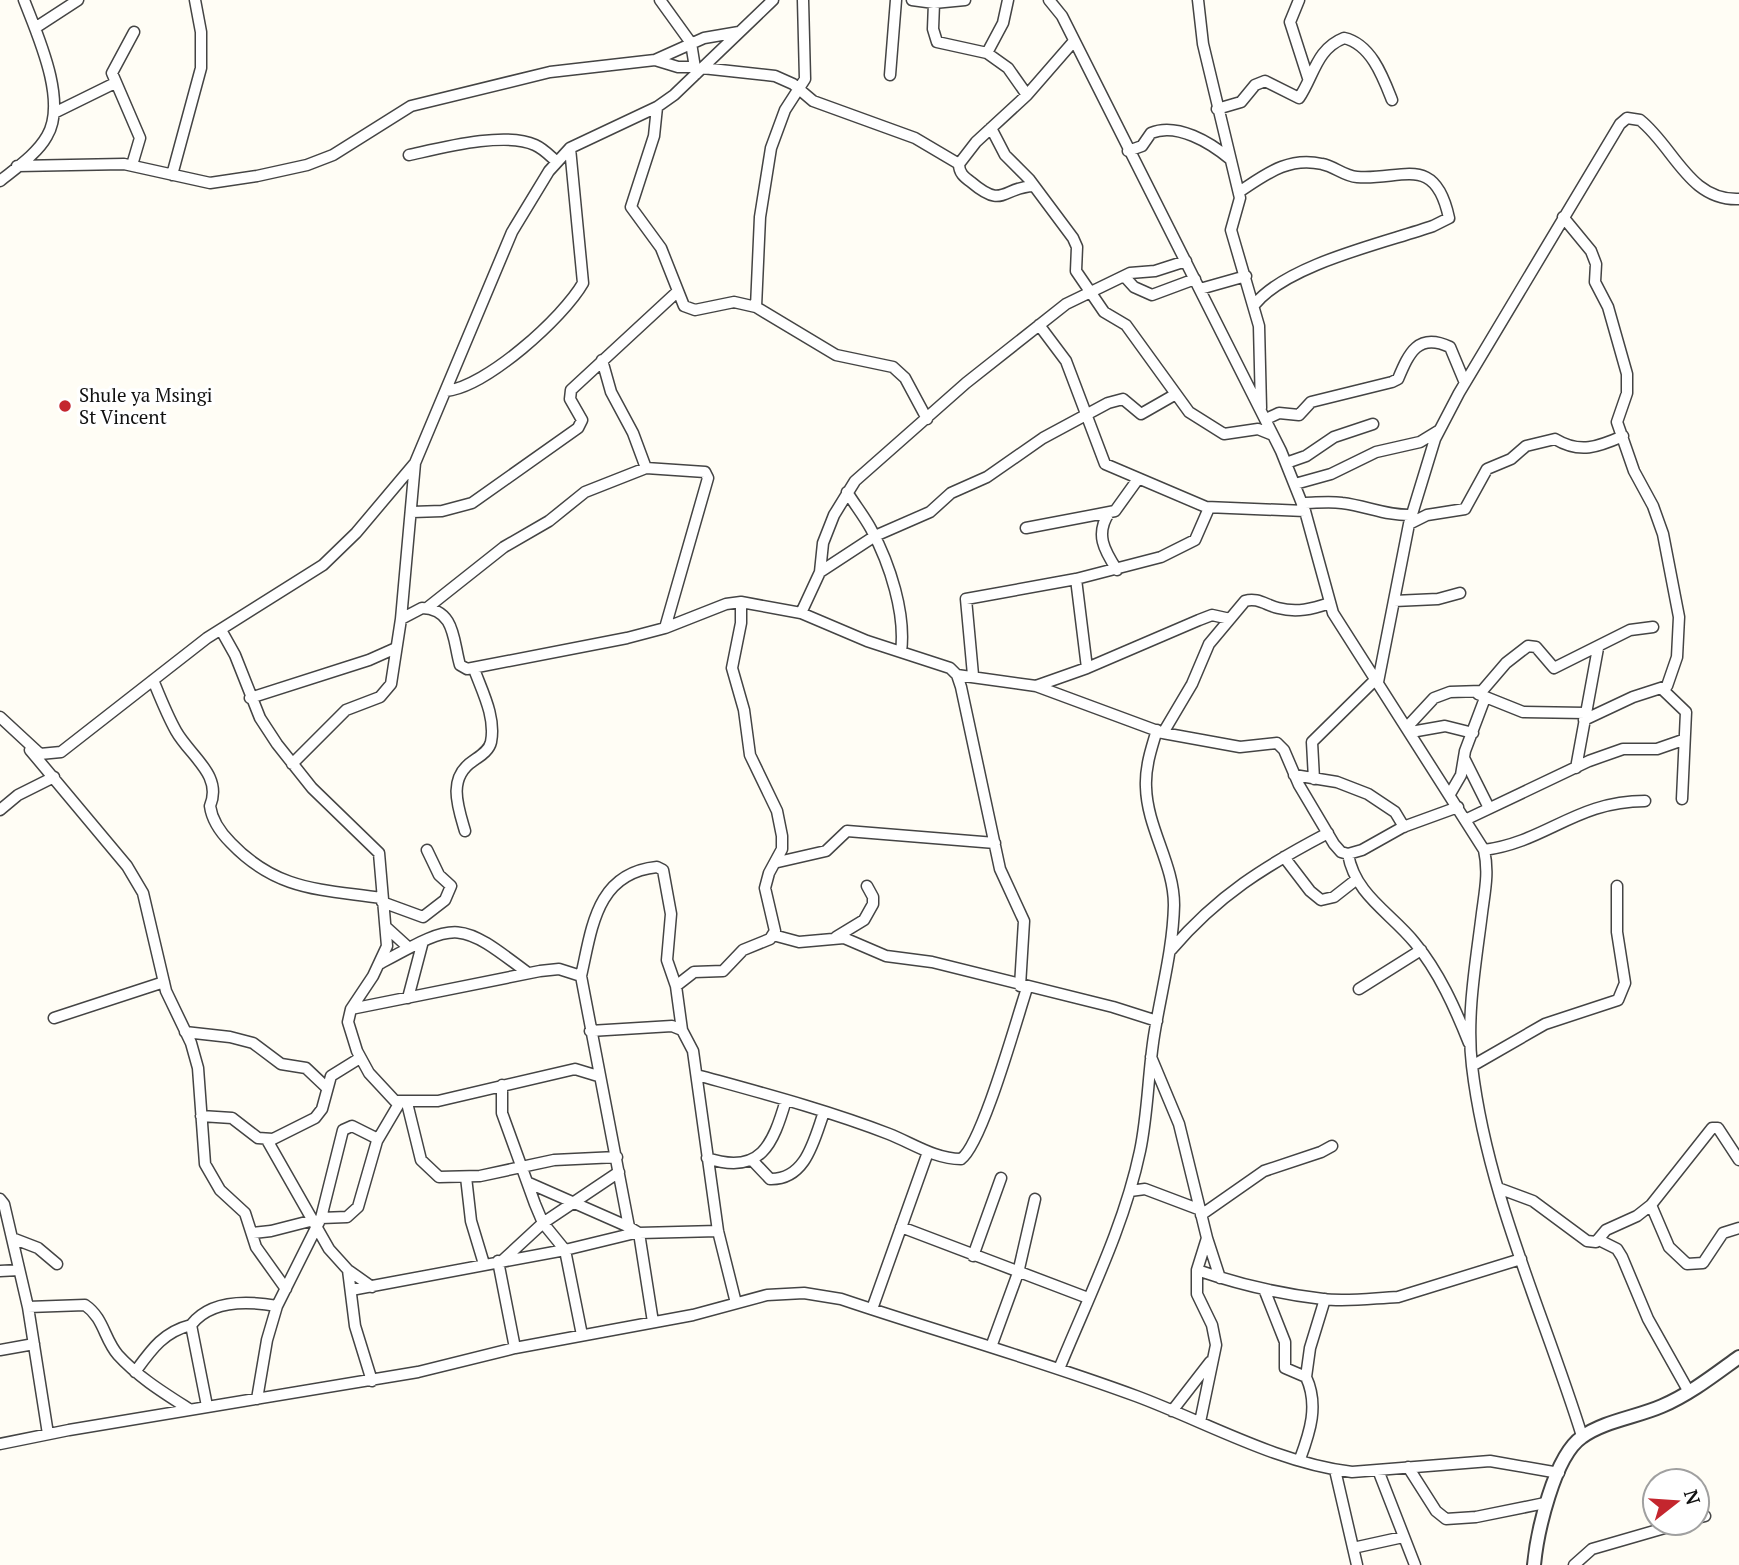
<svg xmlns="http://www.w3.org/2000/svg" width="1739" height="1565" viewBox="0 0 1739 1565" font-family="'PT Serif',serif">
  <style>
    .lines { fill: none; stroke-linecap: round; stroke-linejoin: round }
    .minor-casing { stroke: #444; stroke-width: 13 }
    .tertiary-casing { stroke: #444; stroke-width: 16 }
    .minor { stroke: #fff; stroke-width: 10 }
    .tertiary { stroke: #fff; stroke-width: 12 }
    .poi-dot { fill: #c4262e; stroke: #fff; stroke-width: 2.5 }
    .labels { text-anchor: middle; stroke-width: 7; stroke-linejoin: round; paint-order: stroke }
    .poi-label { font-size: 19px; fill: #111; stroke: #fff; text-anchor: start }
  </style>
  <rect width="100%" height="100%" fill="#fffdf5"/>
  <g class="lines">
    <g class="minor-casing">
      <path id="minor" d="M660,0L691,43L696,74
        M912,0L934,3L965,0
        M1049,0L1062,16L1281,451L1305,511L1333,613L1484,850C1489,872 1485,890 1482,913C1476,962 1466,1016 1472,1066C1487,1194 1544,1314 1582,1436
        M1198,0L1203,44L1240,198L1231,230L1259,326L1261,408
        M1299,0L1290,22L1308,78
        M934,3L933,29L937,42L987,53L1008,68L1027,95
        M35,28L78,0
        M987,53L1003,23L1008,0
        M655,60L678,67H695
        M702,68L775,76L793,84L813,101L915,138L959,164
        M890,75L896,0
        M657,107L654,136L631,207L661,248L684,306L695,310L734,302L756,307L836,355L893,367L905,378L927,419
        M1217,109L1241,102L1255,85L1265,81L1299,98C1314,76 1316,49 1344,38C1371,44 1383,77 1392,100
        M54,113L115,83
        M991,128L1005,155L1029,179L1073,238L1077,247L1076,271L1104,312L1126,325L1189,412L1224,434L1258,429L1273,435
        M1128,151L1142,146L1151,133C1177,122 1211,143 1230,159
        M409,155C441,148 505,131 535,145C544,149 550,156 557,162
        M132,165L140,138L112,73L134,32
        M17,166L124,164L210,183L257,176L307,165L333,155L411,106L550,72L655,60L704,38L739,32
        M172,175L201,68V32L195,0
        M0,181C16,168 37,154 47,136C68,101 37,34 24,0
        M1034,186C1002,187 1004,210 971,182C964,177 959,173 959,164L976,142L1027,95L1074,41
        M1239,192C1265,175 1288,156 1322,164C1334,166 1344,176 1357,177C1401,181 1435,152 1449,218L1433,226C1384,243 1288,264 1255,304
        M1563,217L1591,251L1596,264L1595,282L1608,307L1627,374V393L1617,422L1634,471L1653,506L1663,534L1679,617L1677,657L1667,686L1633,697L1584,720
        M1124,276L1134,287L1152,295L1195,279
        M1200,289L1246,276
        M756,307L760,217L771,148L785,110L805,79L803,0
        M1039,325L1066,361L1105,464L1206,507L1305,511
        M602,360L611,392L633,433L646,468L705,472L708,478L665,628
        M446,391C486,387 563,318 583,283L570,148
        M1266,419L1279,413L1299,415L1311,402L1392,382L1398,379C1409,353 1418,332 1450,347L1465,383
        M1286,463L1306,456L1334,437L1373,424
        M1295,484L1331,474L1376,452L1420,442L1438,431
        M847,492C855,505 864,516 871,529C890,564 906,614 901,652
        M1303,503C1316,503 1329,501 1342,503C1367,506 1387,516 1412,515
        M412,512L442,511L472,503L578,428L582,420L570,399L571,390L677,292
        M1109,513C1095,534 1104,550 1117,570
        M1409,524L1427,515L1465,509L1487,469L1511,459L1526,446L1555,439C1580,454 1598,447 1623,436
        M1026,528L1115,511L1138,479
        M820,572L875,536L930,512L951,493L987,477L1043,438L1108,403L1123,399L1141,414L1176,394
        M1076,579L1087,668
        M1394,601L1438,599L1460,593
        M427,608L504,547L549,521L585,492L646,468
        M801,613L820,572L823,543L834,515L855,481L966,383L1066,304L1130,273L1155,271L1186,261
        M401,619L422,608C456,609 453,642 460,665L467,669L627,638L665,628L726,604L741,602L801,613L867,641L950,668L957,675L961,687L1000,869L1024,921L1020,986
        M221,630L235,655L260,718L277,744L312,788L379,853L387,946L373,976L351,1009L348,1022L357,1051L369,1073L395,1101H438L575,1069L598,1076
        M957,675L1036,686L1163,733L1240,747L1277,743L1284,750L1299,785L1334,844L1341,852L1348,854L1362,850L1403,827L1458,807
        M973,675L966,599L1076,579L1161,557L1195,540L1209,508
        M153,680C160,697 167,715 176,731C190,756 223,775 210,806C212,821 221,833 231,843C277,891 320,889 381,898
        M1378,682L1409,524L1435,439L1459,393L1620,124L1627,118L1640,120C1674,147 1689,201 1739,199
        M1036,686L1087,668L1199,620L1212,615L1230,619
        M1661,688L1686,712L1682,799
        M1478,694L1523,712L1585,713
        M250,698L369,660L396,648
        M0,717L40,754L61,752L207,638L323,565L356,533L415,463L512,232L549,171L570,148L657,107L674,95L773,0
        M1408,726L1434,698L1450,692L1482,691L1506,663L1528,646L1536,647L1554,668L1630,630L1653,627
        M1411,732L1445,726L1473,733
        M1163,733L1192,684L1209,644L1245,601C1257,597 1266,605 1278,608C1297,613 1312,609 1330,603
        M30,750L127,866L143,893L166,991L191,1043L198,1068L205,1164L220,1190L245,1213L256,1247L286,1289
        M1464,758L1489,808
        M292,764L346,710L380,697L391,684L401,619L415,463
        M1576,768L1598,648
        M1294,775L1337,782L1368,794L1395,812L1404,827
        M1314,779L1312,742L1376,679
        M1450,794L1461,775L1465,751L1485,698
        M0,810L18,795L54,777
        M1467,819L1589,761L1623,749H1657L1683,740
        M465,831C458,807 447,778 473,761C480,756 489,751 491,742C496,717 482,691 474,669
        M1484,850C1546,842 1576,801 1645,801
        M1348,854C1355,895 1391,913 1415,943C1439,972 1455,1008 1469,1043
        M1284,857L1310,891L1321,900L1334,897L1357,879
        M778,862L826,851L847,831L995,843
        M382,902L423,917L445,900L451,886L439,875L427,850
        M387,928L409,948
        M773,935L799,942L844,938L886,956L932,962L1113,1007L1157,1021
        M836,937L864,920L873,904V897L867,886
        M1171,950C1218,895 1265,866 1328,833
        M381,963C458,921 458,920 528,973
        M581,976C592,928 596,873 657,867L663,870L671,914L667,960L676,986L682,1030
        M676,986L694,972L723,971L743,950L770,939L775,931L765,888L769,873L782,849V836L777,811L750,755L744,710L732,668L741,623V602
        M1359,989L1421,950
        M408,998L423,941
        M351,1009L540,971L559,969L581,976L629,1227L639,1233L718,1231
        M54,1018L164,982
        M590,1031L672,1026L682,1030L693,1051L718,1231L736,1303
        M185,1032L230,1037L253,1043L281,1064L306,1068L326,1087
        M1151,1057L1179,1124L1207,1238L1197,1270V1294L1212,1325L1216,1345L1200,1422
        M1472,1066L1545,1024L1618,1000L1625,983L1617,932V886
        M697,1075C762,1093 827,1110 889,1134C912,1143 935,1159 961,1159C982,1145 1017,1018 1027,988
        M502,1085V1113L535,1204L543,1223L565,1250L582,1335
        M407,1103L421,1160L439,1177L480,1176L554,1160L617,1157
        M201,1116L232,1118L258,1138L273,1139L315,1118L322,1109L331,1076L360,1058
        M267,1140L329,1249L348,1270L355,1326L372,1381
        M707,1158C761,1176 773,1144 786,1100
        M752,1160L770,1179C806,1180 814,1140 824,1112
        M466,1177L471,1221L484,1264
        M529,1183L629,1227
        M1498,1188L1533,1201L1587,1241L1596,1242L1606,1230L1637,1216L1651,1205L1712,1128H1718L1739,1160
        M1130,1191L1145,1189L1198,1209
        M0,1199L4,1204L28,1307L48,1434
        M1651,1205L1669,1247L1687,1264L1703,1263L1723,1233L1739,1228
        M1201,1215L1264,1171L1321,1152L1332,1146
        M321,1218L347,1217L358,1207L377,1141L400,1102
        M901,1227L1088,1298
        M253,1233L271,1231L314,1220
        M639,1233L653,1322
        M12,1238L38,1248L57,1264
        M1207,1238L1220,1278
        M1599,1240L1617,1249L1622,1257L1648,1319L1689,1392
        M973,1256L1001,1178
        M503,1260L543,1223L619,1172
        M498,1261L515,1348
        M348,1270L372,1287
        M1197,1270C1238,1284 1280,1294 1323,1299C1347,1302 1374,1298 1398,1297L1521,1259
        M0,1271L19,1270
        M1264,1289L1285,1342V1368L1306,1377C1319,1405 1310,1432 1300,1459
        M351,1290L565,1250L635,1233
        M28,1307L85,1305C104,1318 104,1339 118,1355C138,1377 164,1393 189,1409
        M872,1309L928,1152
        M991,1347L1018,1273L1035,1199
        M0,1350L34,1344
        M1059,1369C1088,1298 1124,1227 1140,1151C1148,1113 1148,1074 1154,1036C1161,992 1173,949 1174,905C1174,864 1147,828 1146,787C1145,768 1151,749 1157,730
        M135,1372C151,1350 163,1332 191,1325
        M1306,1377L1310,1348L1325,1299
        M257,1399L267,1340L277,1306L321,1218L343,1130L352,1126L378,1139
        M207,1406L191,1325C211,1299 249,1301 277,1306
        M1172,1411L1210,1362
        M0,1444L69,1430L418,1372L515,1348L693,1315L767,1295L804,1293L841,1299C939,1332 1039,1360 1136,1396C1206,1422 1277,1463 1352,1472L1490,1461L1559,1473
        M1408,1467L1436,1511L1446,1519L1476,1517L1545,1503
        M1335,1470L1357,1565
        M1378,1470L1415,1565
        M1697,1518L1705,1516
        M1353,1548L1403,1537
        M1574,1565L1592,1549L1682,1523"/>
    </g>
    <g class="tertiary-casing">
      <path id="tertiary" d="M1534,1565C1537,1533 1554,1456 1582,1437C1604,1421 1637,1417 1662,1406C1690,1394 1714,1375 1739,1357"/>
    </g>
    <use href="#minor" class="minor"/>
    <use href="#tertiary" class="tertiary"/>
  </g>
  <circle class="poi-dot" cx="65" cy="406" r="7"/>
  <g class="labels">
    <g class="poi-label">
      <text x="79" y="402">Shule ya Msingi<tspan x="79" dy="22">St Vincent</tspan></text>
    </g>
  </g>
  <g transform="translate(1676 1502) rotate(73)"><circle r="33" fill="#ffffff" stroke="#a0a0a0" stroke-width="2"/>
  <path d="M0-5L12 26L0 18L-12 26Z" fill="#c4262e"/>
  <text y="-10" font-size="19" font-weight="bold" text-anchor="middle" fill="#111111">N</text>
  </g>
</svg>
